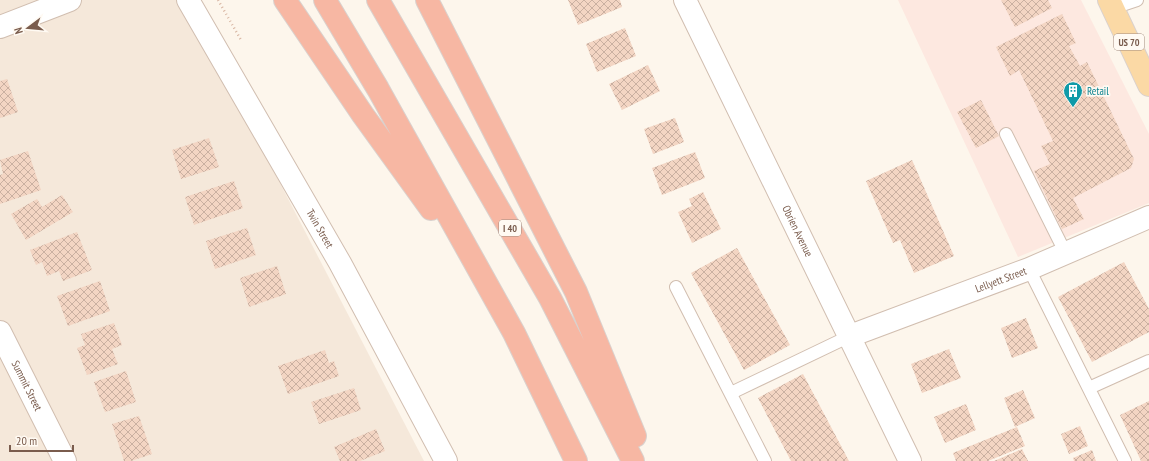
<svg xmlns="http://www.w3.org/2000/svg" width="1149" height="461" viewBox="0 0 1149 461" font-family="'PT Sans Narrow',sans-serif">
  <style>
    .residential { fill: #f5e8da }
    .commercial { fill: #fde8e0 }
    .building { fill: url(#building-cross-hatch) }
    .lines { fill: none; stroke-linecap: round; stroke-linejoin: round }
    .service-casing { stroke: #d1beb0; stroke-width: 14 }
    .minor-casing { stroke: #d1beb0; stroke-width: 24 }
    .primary-casing { stroke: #dad1cd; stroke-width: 24 }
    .motorway-casing { stroke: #dad1cd; stroke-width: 24 }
    .path { stroke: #d9b8a5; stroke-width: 2.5; stroke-dasharray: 1 3; stroke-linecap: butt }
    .service { stroke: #fff; stroke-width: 12 }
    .minor { stroke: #fff; stroke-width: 22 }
    .primary { stroke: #fbd9a5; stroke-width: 22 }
    .motorway { stroke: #f7b7a3; stroke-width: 22 }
    .labels { text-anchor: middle; stroke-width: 3.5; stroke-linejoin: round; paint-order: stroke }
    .shield { fill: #fffaf3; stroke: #a28b7f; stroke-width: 1 }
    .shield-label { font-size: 10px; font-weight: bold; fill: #7a5c4d }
    .culture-label { font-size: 11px; fill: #0d838f; stroke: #fffaf3; text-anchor: start }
    .street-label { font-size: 11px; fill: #7a5c4d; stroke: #fffaf3 }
  </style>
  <defs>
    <pattern id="building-cross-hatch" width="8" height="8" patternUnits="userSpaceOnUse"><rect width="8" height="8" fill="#f3d5c3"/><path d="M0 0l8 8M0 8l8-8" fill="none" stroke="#cab0a1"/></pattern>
  </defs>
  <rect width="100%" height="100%" fill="#fdf6ec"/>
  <path class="residential" d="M0,0H185L424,461H0Z"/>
  <path class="commercial" d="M898,0H1081L1149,134V203L1018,257Z"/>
  <path class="building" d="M568,0H620L622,7L578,25Z
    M1001,0H1048L1052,8L1015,27Z
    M1062,14L1076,43L1069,46L1080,66L1087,62L1134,159L1131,168L1073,198L1084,219L1062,229L1034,171L1050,164L1041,146L1053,141L1019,70L1010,76L996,47Z
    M625,28L636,56L597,72L586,44Z
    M648,65L660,91L622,110L609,84Z
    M7,79L18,112L0,118V81Z
    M981,100L999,136L976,148L957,112Z
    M675,118L684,142L653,154L644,129Z
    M209,138L219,167L181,179L172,150Z
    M28,151L41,190L0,204V175L3,174L0,160Z
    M695,152L705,178L662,195L652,168Z
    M912,160L954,256L914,273L900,240L893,243L866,181Z
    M234,181L243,208L194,225L185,197Z
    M703,192L721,229L692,243L678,212L692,206L689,199Z
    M62,195L73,212L26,240L11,214L37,199L42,207Z
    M247,228L256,255L215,269L206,241Z
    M77,232L92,270L63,281L59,271L47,276L42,262L36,265L30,250Z
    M737,248L790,345L744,370L691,273Z
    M1124,262L1149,309V332L1092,362L1058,297Z
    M277,266L286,294L249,307L240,278Z
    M100,281L110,311L68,326L57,296Z
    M1026,318L1038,348L1012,358L1001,328Z
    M114,323L122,345L112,349L118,364L87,375L77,348L85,345L81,334Z
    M949,349L961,378L922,393L911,364Z
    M325,350L329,363L334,361L339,376L288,394L278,366Z
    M126,371L136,402L105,412L94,382Z
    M803,374L849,461H791L758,398Z
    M354,388L361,410L319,424L311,402Z
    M1023,390L1035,418L1015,427L1004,398Z
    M1149,401V461H1141L1120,415Z
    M966,404L976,430L945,443L934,417Z
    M139,416L152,454L131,461H124L112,424Z
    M1080,426L1088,446L1069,454L1061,434Z
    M1017,427L1025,446L988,461H956L953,453Z
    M376,429L385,451L360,461H340L334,447Z
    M1022,449L1028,461H994Z
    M1092,450L1096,461H1074L1073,458Z"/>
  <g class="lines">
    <g class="service-casing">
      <path id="service" d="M1113,8L1137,0
        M1006,134L1065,252
        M1029,269L1125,461
        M676,287L765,461
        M1089,388L1149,361
        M731,393L850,336"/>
    </g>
    <g class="minor-casing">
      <g id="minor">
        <path id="s1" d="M188,0L340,263L446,461"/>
        <path id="s2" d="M685,0L910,461"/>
        <path d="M0,27L70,0"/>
        <path id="s3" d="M0,332L65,461"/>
        <path id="s4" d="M850,336L1029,269L1149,217"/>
      </g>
    </g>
    <g class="primary-casing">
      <path id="primary" d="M1109,0L1149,85"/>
    </g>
    <g class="motorway-casing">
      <path id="motorway" d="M285,0L363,115L431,209
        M325,0L378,89L514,333L576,461
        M378,0L550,298L633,461
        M427,0L576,292L635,436"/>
    </g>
    <path class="path" d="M218,0L241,40"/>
    <use href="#service" class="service"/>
    <use href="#minor" class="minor"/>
    <use href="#primary" class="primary"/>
    <use href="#motorway" class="motorway"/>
  </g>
  <defs>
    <g id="building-pin" transform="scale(1)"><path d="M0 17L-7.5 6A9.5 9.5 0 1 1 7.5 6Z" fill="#0f9aa8" stroke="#fffaf3"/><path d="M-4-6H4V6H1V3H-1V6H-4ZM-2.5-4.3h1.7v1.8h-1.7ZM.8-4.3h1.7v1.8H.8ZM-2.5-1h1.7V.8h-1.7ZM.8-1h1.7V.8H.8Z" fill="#fff"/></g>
  </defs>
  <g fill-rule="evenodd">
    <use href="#building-pin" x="1073" y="91"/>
  </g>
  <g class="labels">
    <g class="shield">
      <rect x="1114" y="34" width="30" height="16" rx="3"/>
      <rect x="499" y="220" width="22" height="16" rx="3"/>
    </g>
    <g class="shield-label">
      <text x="1129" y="46">US 70</text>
      <text x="510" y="232">I 40</text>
    </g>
    <g class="culture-label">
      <text x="1087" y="95">Retail</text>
    </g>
    <g class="street-label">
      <text dy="4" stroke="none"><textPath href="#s1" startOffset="264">Twin Street</textPath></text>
      <text dy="4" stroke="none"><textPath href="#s2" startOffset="257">Obrien Avenue</textPath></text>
      <text dy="4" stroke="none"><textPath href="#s4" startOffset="161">Lellyett Street</textPath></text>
      <text dy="4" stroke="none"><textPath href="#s3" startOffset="60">Summit Street</textPath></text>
    </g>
  </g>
  <g transform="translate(28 28) rotate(254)" stroke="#fffaf3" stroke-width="3" paint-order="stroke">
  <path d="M0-3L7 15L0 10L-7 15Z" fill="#7a5c4d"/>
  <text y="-6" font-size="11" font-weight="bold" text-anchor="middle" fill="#7a5c4d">N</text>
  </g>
  <path d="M10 445v6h63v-6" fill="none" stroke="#7a5c4d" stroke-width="2"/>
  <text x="16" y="445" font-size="12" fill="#7a5c4d" stroke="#fffaf3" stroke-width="3" paint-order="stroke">20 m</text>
</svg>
